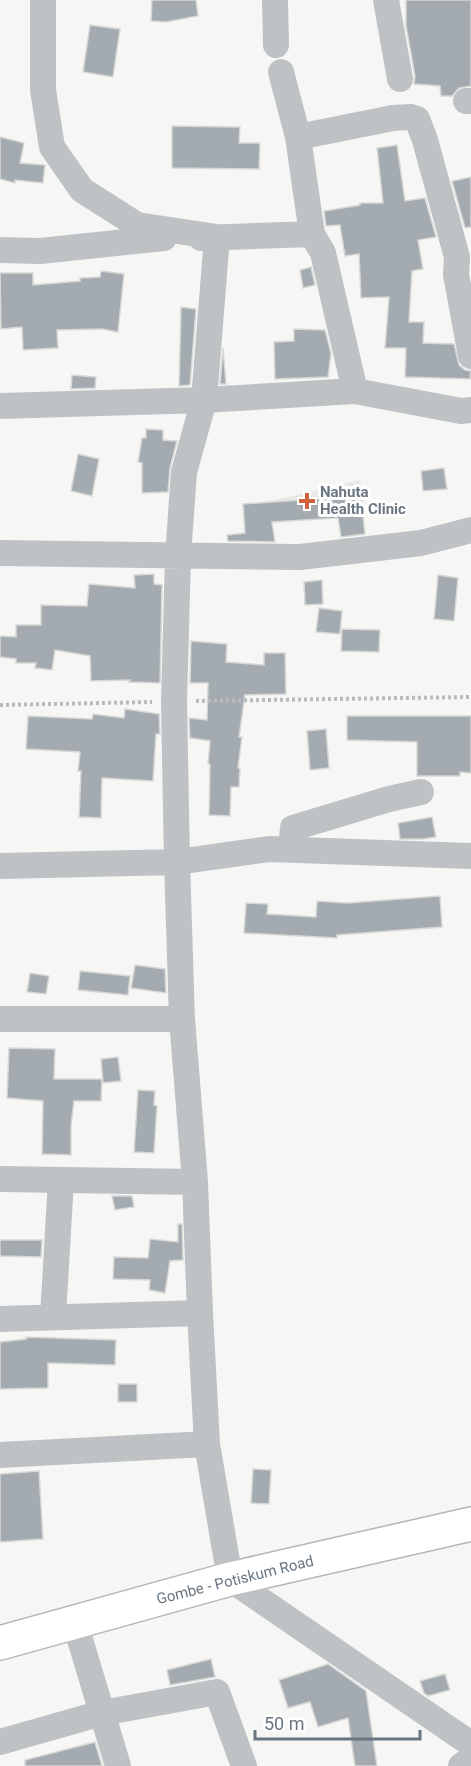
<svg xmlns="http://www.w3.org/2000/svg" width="471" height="1766" viewBox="0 0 471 1766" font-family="Roboto,sans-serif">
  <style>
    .built { fill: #e7e8e7 }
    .building { fill: #a4abb0; stroke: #d8d8d6; stroke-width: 1.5 }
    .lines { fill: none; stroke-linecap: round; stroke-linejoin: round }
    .primary-casing { stroke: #b2b6b9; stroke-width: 36 }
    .path { stroke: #b8bbbd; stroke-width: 4; stroke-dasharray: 3 3; stroke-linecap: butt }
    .street { stroke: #bec2c5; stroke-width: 26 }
    .primary { stroke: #fff; stroke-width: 33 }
    .poi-dot { fill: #ce633d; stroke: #fff; stroke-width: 2 }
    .labels { text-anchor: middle; stroke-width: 6; stroke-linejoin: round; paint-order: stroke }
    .poi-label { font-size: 15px; font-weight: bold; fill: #697681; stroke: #fff; text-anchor: start }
    .street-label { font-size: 15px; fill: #697681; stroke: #fff }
  </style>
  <rect width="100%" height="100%" fill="#f6f7f4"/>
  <path class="built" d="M360,480L366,497L250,521V506Z"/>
  <path class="building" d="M152,0H196L198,16L166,22L151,21Z
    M406,0H471V86L459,88L452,96H441L440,86L414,84L415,76L406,26Z
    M90,25L120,29L113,77L83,72Z
    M172,126L240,127L239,143H260L259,169L172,168Z
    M0,137L24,143L20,163L45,165L43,183L15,180V183L0,179Z
    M397,145L405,201L425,198L436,237L418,240L423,269L412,271L409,322H424L423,343L454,344L459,365L465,370L471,371L470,379L405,377L406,348H385L389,297L361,298L359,254L345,256L340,225L326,226L324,211L360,205V203H383L377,148Z
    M471,177V227L465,228L452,181Z
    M311,267L315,285L303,288L300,270Z
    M101,271L124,274L118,332L102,329L57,330L58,348L23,350L22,327L1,329L0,273H33V285L80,281V278L100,277Z
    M181,307L196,309L190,385L179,386Z
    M294,329L325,330L331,353L328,377L275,379L274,342L294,341Z
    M223,348L226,384H220Z
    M72,375L96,377L95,388L71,389Z
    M146,429L163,430V440L177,441L170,468L168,492L142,493V463L138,462L142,438H146Z
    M78,454L99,459L92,496L71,491Z
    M444,468L447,489L423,491L421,471Z
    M360,488L365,534L341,537L338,518L272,522L275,542L228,541L227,535L245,533L243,504L329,498Z
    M154,574V584L162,585L160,683L129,682L130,680L91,681L90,656L55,650L52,670L35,668L36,663H16V659L0,657V636L16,637V625H41V605L87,606L89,584L135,588L134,575Z
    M438,575L458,578L454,621L434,619Z
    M322,580L323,604L305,605L304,582Z
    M319,608L342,611L340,634L316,632Z
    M342,629L380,630L379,652L341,651Z
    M191,641L227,644L226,662L264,665V653H285L286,694L245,695L239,737H242L238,768H240L239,787H231L230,816L209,815L210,764H208L210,741L190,738L189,718L207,720L208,683H190Z
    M125,709L159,714L160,734H156L153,781L102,778L101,818L79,817L81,771H78L80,752L26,749L28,716L92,719L93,714L124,718Z
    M347,716H471V773L460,772V776H417V742L347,740Z
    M326,729L329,768L310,770L307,731Z
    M432,817L436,837L423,839H400L398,823Z
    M440,896L442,927L337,935V938L244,933L246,903L268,904L267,914L316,917L317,901L347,903Z
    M135,965L165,969L166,993L131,988Z
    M80,971L130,976L128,995L78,990Z
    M30,973L49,976L46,994L27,992Z
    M9,1048L55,1049L54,1079H102L101,1101H74L71,1126V1155L42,1154L43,1101L7,1098Z
    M118,1057L121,1081L103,1083L101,1059Z
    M138,1090L155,1091L154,1105L157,1106L154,1153L134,1152Z
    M112,1196H132L134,1207L115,1210Z
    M178,1224H182L183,1260L170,1261L165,1293L149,1290L150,1280L113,1279L114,1257L148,1258L150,1239L178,1242Z
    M0,1240H42L41,1257L0,1256Z
    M26,1337L116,1340L115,1365L48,1363V1388L0,1389V1342L26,1339Z
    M118,1384H137V1402H118Z
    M253,1469L271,1470L269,1504L251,1503Z
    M39,1471L43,1539L0,1542V1474Z
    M211,1659L215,1677L170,1685L167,1670Z
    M328,1664L366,1691L377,1766H355L348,1718L318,1727L310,1702L288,1708L279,1680Z
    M445,1674L450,1690L428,1696L424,1693L420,1681Z
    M95,1742L102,1766H25V1760Z"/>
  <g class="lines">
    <g class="primary-casing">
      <path id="primary" d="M0,1643L230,1579L471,1524"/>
    </g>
    <path class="path" d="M196,701L471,697
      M0,705L152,702"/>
    <path class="street" d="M43,0V90L52,147L82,190L137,225L217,237L204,400L184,472L178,556L174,702L177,862L182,1019L195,1182L200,1313L207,1444L230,1579L471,1744
      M275,0L276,45
      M386,0L400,79
      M281,72L298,137L312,234L323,253L355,391
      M466,101H471
      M298,137L393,118L411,117L417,119L425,140L457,257L456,275L471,356
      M201,238L312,234
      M0,250L40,251L164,238
      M0,406L204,400L355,391L461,411L471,410
      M0,553L300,557L421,543L471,530
      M291,849L293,828L389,799L421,792
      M0,866L177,862L269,849L471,856
      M0,1019H182
      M0,1179L195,1182
      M53,1317L61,1180
      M0,1319L200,1313
      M0,1455L207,1444
      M75,1623L118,1766
      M0,1742L102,1713L217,1692L244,1766
      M461,1766L471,1759"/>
    <use href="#primary" class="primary"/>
  </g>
  <path class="poi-dot" d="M304 492h6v6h6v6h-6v6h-6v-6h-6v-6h6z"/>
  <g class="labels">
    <g class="poi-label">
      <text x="320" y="497">Nahuta<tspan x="320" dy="17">Health Clinic</tspan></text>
    </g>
    <g class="street-label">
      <text transform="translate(235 1580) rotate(-14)" y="5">Gombe - Potiskum Road</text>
    </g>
  </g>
  <path d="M255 1730v9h165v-9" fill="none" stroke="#697681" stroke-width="3"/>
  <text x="264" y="1730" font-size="18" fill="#697681" stroke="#ffffff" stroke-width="4.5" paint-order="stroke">50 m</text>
</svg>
